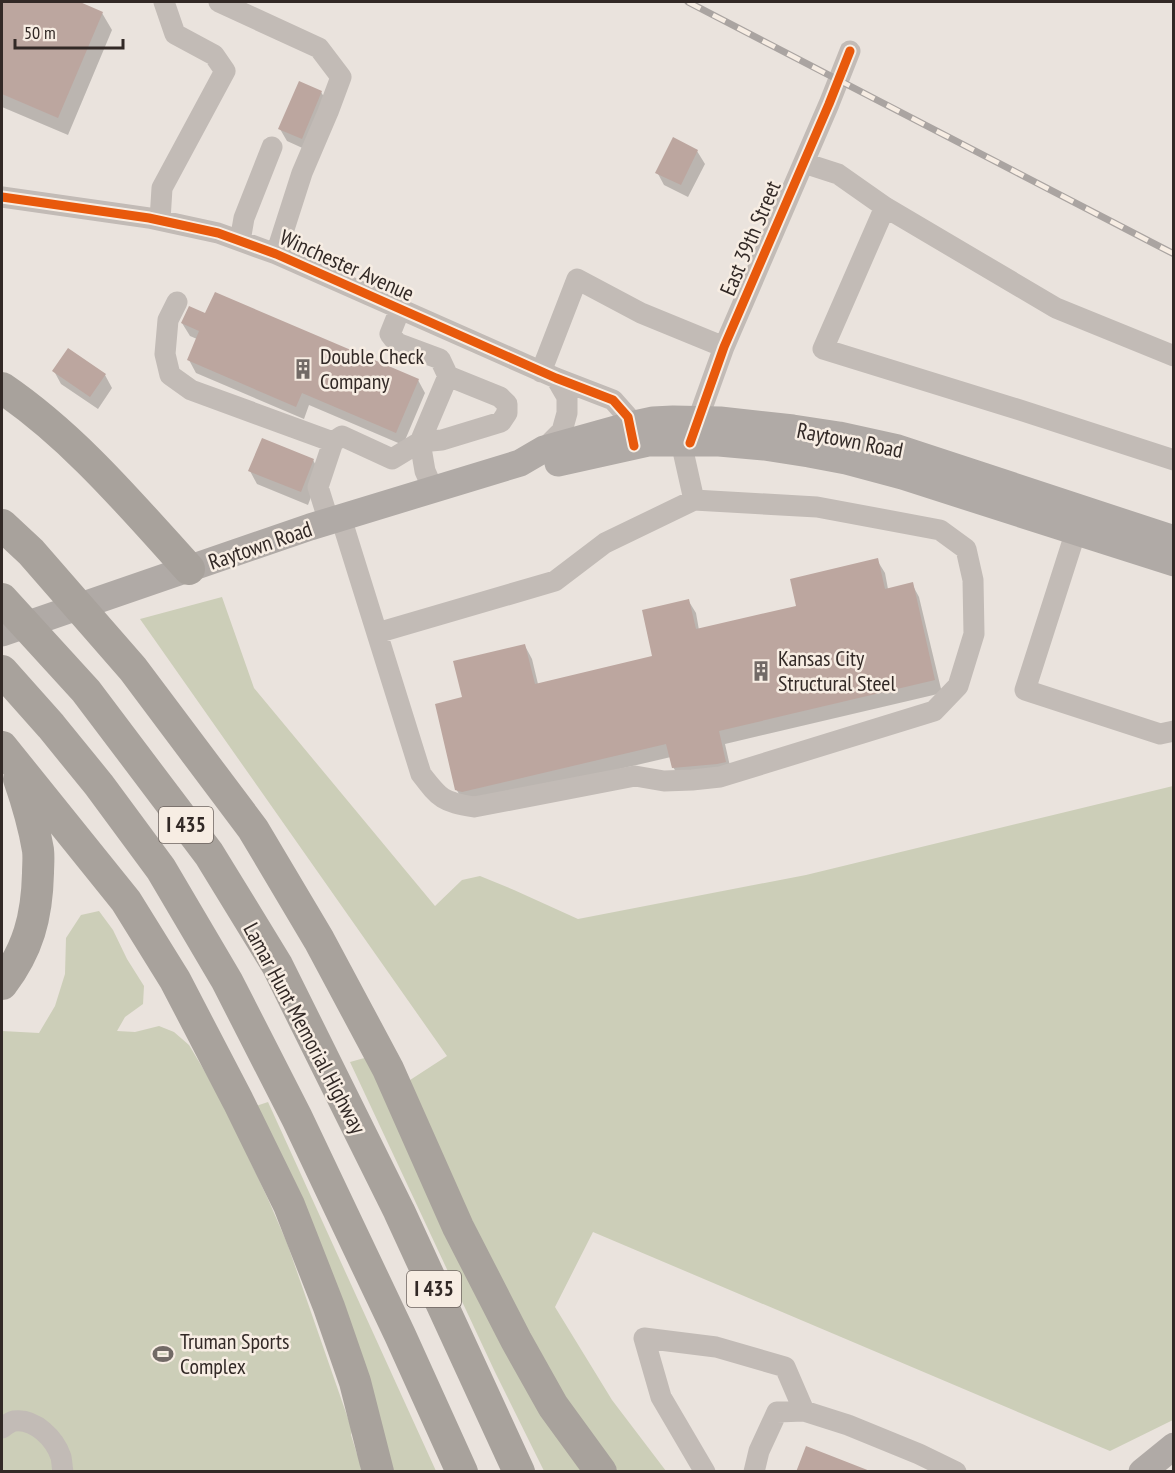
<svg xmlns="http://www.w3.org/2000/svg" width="1175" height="1473" viewBox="0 0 1175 1473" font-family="'PT Sans Narrow',sans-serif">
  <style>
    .green { fill: #ccceb8 }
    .shadow { fill: #0003 }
    .building { fill: #bca69f }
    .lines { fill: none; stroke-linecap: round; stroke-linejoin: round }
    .minor { stroke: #c2bbb6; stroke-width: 21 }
    .major { stroke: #b0aaa6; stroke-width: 27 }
    .highway { stroke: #a8a29c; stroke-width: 32 }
    .rail-casing { stroke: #aaa4a1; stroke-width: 7 }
    .rail { stroke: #f7ede3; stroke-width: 4.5; stroke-dasharray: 14; stroke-linecap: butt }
    .cycleway-casing { stroke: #f7ede3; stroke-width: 13 }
    .cycleway { stroke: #e8590c; stroke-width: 9 }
    .labels { text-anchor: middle; stroke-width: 5; stroke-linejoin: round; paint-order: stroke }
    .shield { fill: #f7ede3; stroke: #6d645f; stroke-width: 1.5 }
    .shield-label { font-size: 21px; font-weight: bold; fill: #322926 }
    .street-label { font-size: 22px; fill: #322926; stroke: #f7ede3 }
    .poi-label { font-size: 22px; fill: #322926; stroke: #f7ede3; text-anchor: start }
  </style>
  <rect width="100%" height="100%" fill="#eae3dd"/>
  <path class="green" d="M222,597L254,688L435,906L462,880L480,876L514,890L578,919L806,875L1173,786V1420L1110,1451L593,1232L555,1307L612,1400L666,1471H612L511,1313L407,1082L447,1056L140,619Z
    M99,911L113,930L127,959L144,986L143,1004L125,1017L117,1031L135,1032L159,1026L174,1032L189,1045L204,1070L227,1112L268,1199L287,1243L352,1430L351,1435L357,1454L359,1455L361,1471L2,1472V1031L39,1033L55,1006L65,974L66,938L81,915Z
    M368,1057L584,1471H544L495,1372L350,1062Z
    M268,1102L436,1471H389L256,1106Z"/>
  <path class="shadow" d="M2,2H76L102,13L112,30L68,135L2,107Z
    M321,92L329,105L309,151L287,141L280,129Z
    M697,151L705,164L688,197L664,185L657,172Z
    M182,323L418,380L425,393L403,445L309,405L304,419L196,373L189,360L197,339L190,336Z
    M54,371L105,375L112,388L98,409L61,384Z
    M313,460L320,473L308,505L257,484L250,471Z
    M877,560L885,573L888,589L912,584L919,597L942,693L725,744L732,775L681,780L673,767L671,757L470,804L464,802L456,789L463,698L525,646L532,659L538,684L654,657L688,600L696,613L699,630L798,607Z"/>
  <path class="building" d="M2,2H80L103,12L58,118L2,94Z
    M299,81L322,91L302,139L278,129Z
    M673,137L698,150L681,185L655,173Z
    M215,292L419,379L396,433L302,393L296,407L187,360L199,331L181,323L189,306L205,313Z
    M68,348L106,374L90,397L52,371Z
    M262,438L314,459L301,492L248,471Z
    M878,558L885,589L913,582L935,680L719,731L726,762L717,764L672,768L666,744L462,792L455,790L435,704L462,697L453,661L525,644L535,684L652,656L642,610L689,599L696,629L796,606L790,579Z
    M806,1446L870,1471V1472H796Z"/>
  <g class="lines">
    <path class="minor" d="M219,2L319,48L341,77L328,112L302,173L276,254
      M804,163L838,174L885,207L1056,308L1174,356
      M2,197L149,218L218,233L276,254L556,378L613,400L628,417L633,440
      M885,207L823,349L1020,410L1174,460
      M160,220L162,188L225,71L214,55L175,34L164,2
      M240,241L244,218L272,147
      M177,302L168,320L165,354L170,375L191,390L333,442
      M400,309L390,334L397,343L440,359L448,376L420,442L425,471L433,489
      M541,372L577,279L641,313L724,347
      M693,433L724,347L829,104L850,51
      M544,449L562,431L567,413V397L556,378
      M341,518L421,774C440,799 443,802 474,807L635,776L664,781L692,780L720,777L934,711L958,686L974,634L973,580L966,549L940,530L817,507L694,500
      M329,522L318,487L333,442L342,436L392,459L420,442L442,440L501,422L507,413V404L500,397L448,376
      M1076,531L1025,690L1160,734L1174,731
      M377,633L555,581L605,543L694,500L681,442
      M2,1428C6,1425 10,1422 14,1421C35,1418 55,1439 61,1457C62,1462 62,1467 63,1472
      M705,1472L661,1397L644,1338L716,1347L785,1367L804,1411
      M754,1472L759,1451L777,1412L804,1411L848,1425L919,1454L956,1472"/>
    <path class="major" d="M558,463L648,443H719L764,447L809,454L846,461L902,476L1174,563
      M2,633L310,527L520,463L544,449L630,425L653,420L673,419L720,420L793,428L839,435L898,448L1174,539
      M1142,1472L1174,1446"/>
    <path class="highway" d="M2,388C74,437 131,505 189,569
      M2,525L31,552L133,669L253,829L319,940L388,1069L458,1227L516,1340L553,1406L601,1472
      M2,599L86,691L209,854L277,965L399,1211L519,1472
      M2,671L51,726L99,785L161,869L227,981L297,1118L400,1335L462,1472
      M2,747L126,901L175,980L238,1101L289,1205L329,1307L355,1382L378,1472
      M2,984C28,950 37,917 38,873C38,866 39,858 38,850C34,826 27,802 19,779"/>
    <g class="rail-casing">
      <path id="rail" d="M688,2L1174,254"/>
    </g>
    <use href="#rail" class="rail"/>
    <g class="cycleway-casing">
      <path id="cycleway" d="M2,197L149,218L218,233L276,254L556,378L613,400L628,417L634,446
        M690,443L724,347L829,104L850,51"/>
    </g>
    <use href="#cycleway" class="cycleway"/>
  </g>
  <defs>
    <g id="building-bare" transform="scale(1.62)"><path d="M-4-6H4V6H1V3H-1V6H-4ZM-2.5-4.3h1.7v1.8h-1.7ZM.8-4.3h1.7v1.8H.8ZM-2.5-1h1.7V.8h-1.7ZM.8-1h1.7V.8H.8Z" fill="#726a66" stroke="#f7ede3" stroke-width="2.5" paint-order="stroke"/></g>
    <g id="stadium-bare" transform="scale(1.62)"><path d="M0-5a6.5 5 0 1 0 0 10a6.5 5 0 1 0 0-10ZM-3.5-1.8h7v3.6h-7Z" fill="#726a66" stroke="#f7ede3" stroke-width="2.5" paint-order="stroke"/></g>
  </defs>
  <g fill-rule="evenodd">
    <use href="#building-bare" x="303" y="369"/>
    <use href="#building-bare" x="761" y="671"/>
    <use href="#stadium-bare" x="163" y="1354"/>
  </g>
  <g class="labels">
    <g class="shield">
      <rect x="159" y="807" width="54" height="36" rx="4.5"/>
      <rect x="407" y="1271" width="54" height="36" rx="4.5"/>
    </g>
    <g class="shield-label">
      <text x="186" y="832">I 435</text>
      <text x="434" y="1296">I 435</text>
    </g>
    <g class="street-label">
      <text transform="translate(750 238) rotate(-67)" y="8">East 39th Street</text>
      <text transform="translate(347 265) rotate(24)" y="8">Winchester Avenue</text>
      <text transform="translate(850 440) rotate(11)" y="8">Raytown Road</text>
      <text transform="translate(260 545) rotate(-19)" y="8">Raytown Road</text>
      <text transform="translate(305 1028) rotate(62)" y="8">Lamar Hunt Memorial Highway</text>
    </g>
    <g class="poi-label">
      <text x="320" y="364">Double Check<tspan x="320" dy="25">Company</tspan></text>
      <text x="778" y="666">Kansas City<tspan x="778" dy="25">Structural Steel</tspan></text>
      <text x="180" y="1349">Truman Sports<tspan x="180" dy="25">Complex</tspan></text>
    </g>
  </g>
  <rect width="1175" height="1473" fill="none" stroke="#322926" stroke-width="6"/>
  <path d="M15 39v9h108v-9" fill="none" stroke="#322926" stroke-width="3"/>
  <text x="24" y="39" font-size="18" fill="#322926" stroke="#f7ede3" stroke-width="4.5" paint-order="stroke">50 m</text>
</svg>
